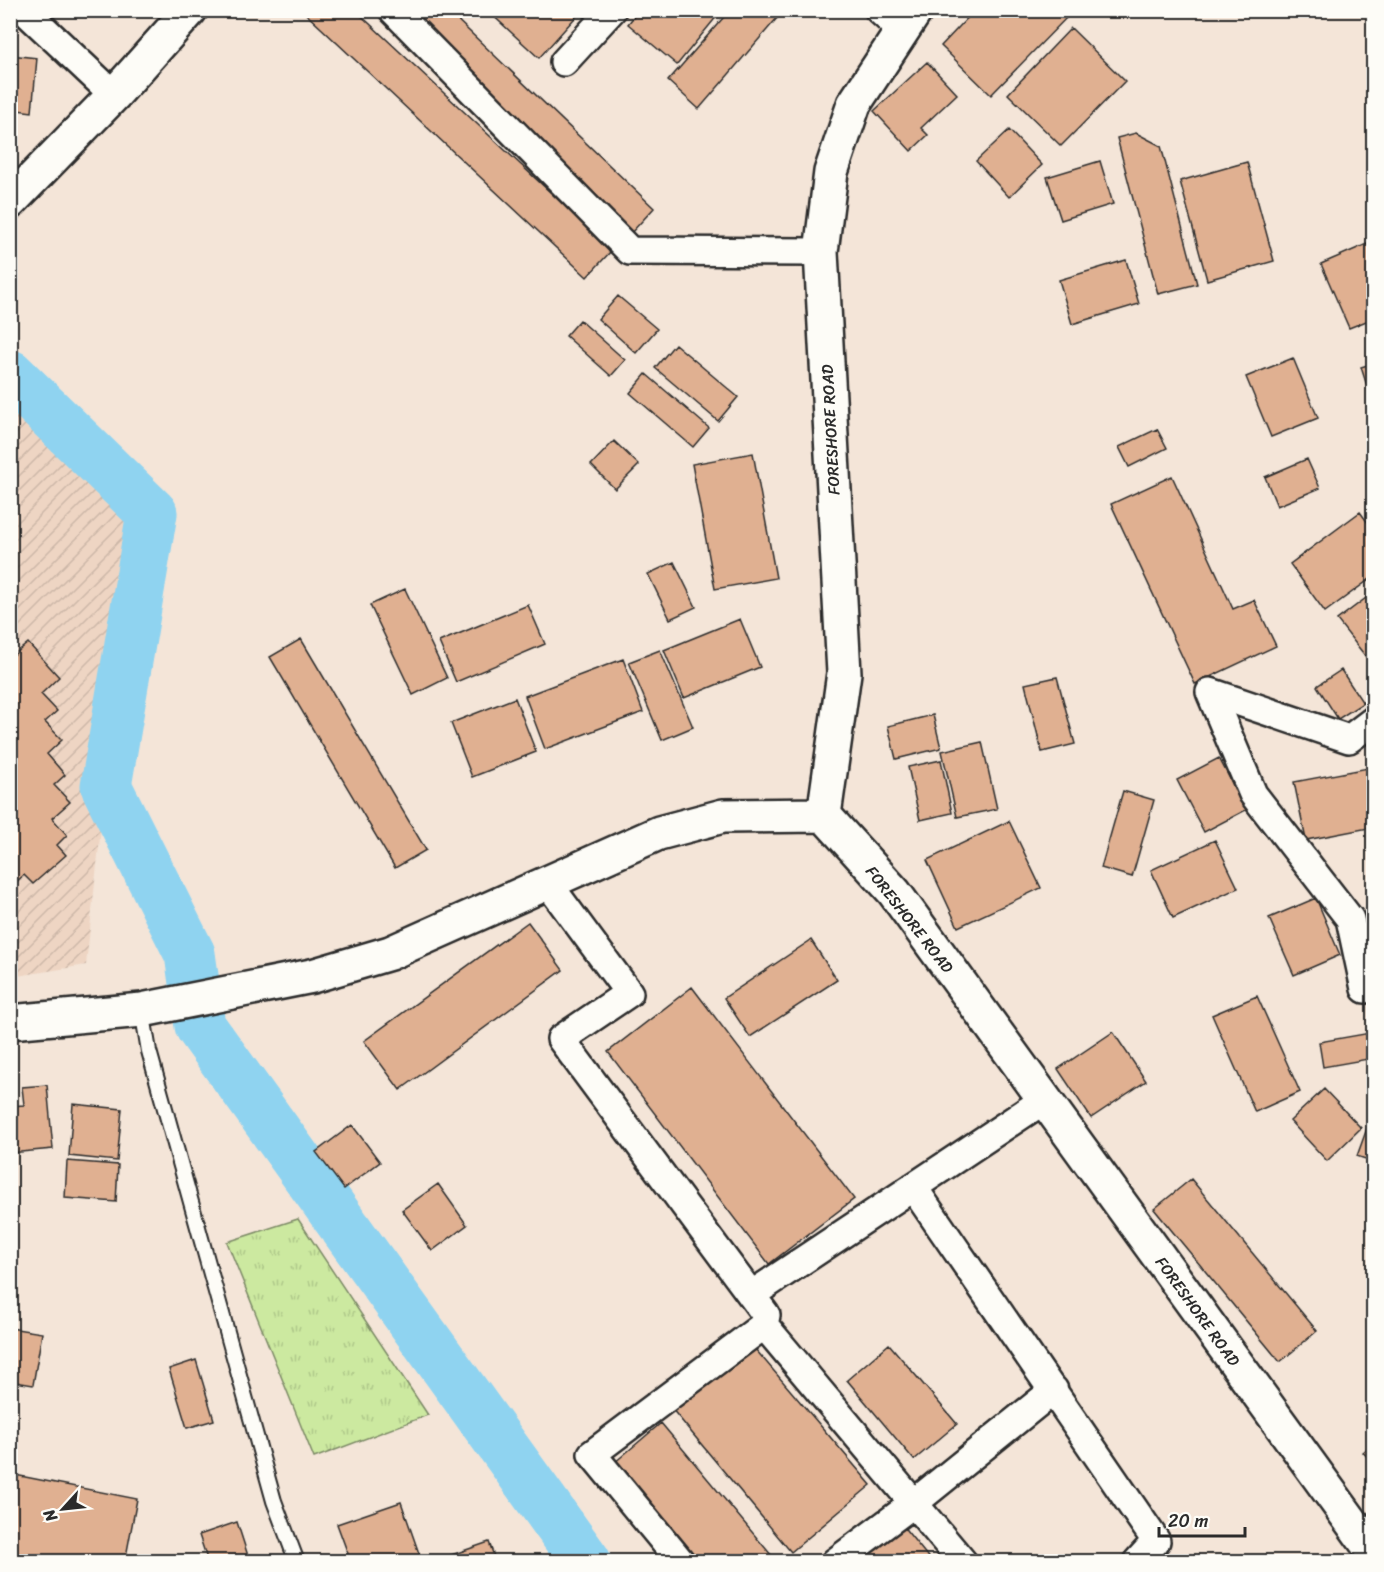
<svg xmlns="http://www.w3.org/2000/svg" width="1384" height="1572" viewBox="0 0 1384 1572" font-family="Sriracha,sans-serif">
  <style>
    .industrial { fill: url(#industrial-furrows) }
    .park { fill: url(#park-tufts); stroke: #7c8a66; stroke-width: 1.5 }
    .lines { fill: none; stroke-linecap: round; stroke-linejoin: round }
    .river { stroke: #8fd3f0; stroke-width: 51 }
    .building { fill: #e0b091; stroke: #2b2b2b; stroke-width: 1.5 }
    .lane-casing { stroke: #2b2b2b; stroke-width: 18 }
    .street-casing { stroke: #2b2b2b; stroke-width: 32 }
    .secondary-casing { stroke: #2b2b2b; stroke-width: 38 }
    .lane { stroke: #fdfcf7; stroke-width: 14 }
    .street { stroke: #fdfcf7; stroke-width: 27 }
    .secondary { stroke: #fdfcf7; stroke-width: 33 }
    .labels { text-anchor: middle; stroke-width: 6; stroke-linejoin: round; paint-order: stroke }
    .street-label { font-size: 16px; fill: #2b2b2b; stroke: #fdfcf7 }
  </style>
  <defs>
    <pattern id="industrial-furrows" width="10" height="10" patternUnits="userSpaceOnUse" patternTransform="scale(1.5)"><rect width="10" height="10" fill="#eed5c3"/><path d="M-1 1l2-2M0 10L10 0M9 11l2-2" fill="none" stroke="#ccb7a8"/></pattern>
    <pattern id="park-tufts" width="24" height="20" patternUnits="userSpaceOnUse" patternTransform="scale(1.5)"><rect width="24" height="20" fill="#cce9a0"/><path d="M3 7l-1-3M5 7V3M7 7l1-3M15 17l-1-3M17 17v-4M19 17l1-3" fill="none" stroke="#afc88a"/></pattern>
  </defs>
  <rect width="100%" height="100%" fill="#f4e5d8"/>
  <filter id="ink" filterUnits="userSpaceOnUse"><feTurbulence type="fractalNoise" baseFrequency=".0167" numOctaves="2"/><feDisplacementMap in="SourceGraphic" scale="12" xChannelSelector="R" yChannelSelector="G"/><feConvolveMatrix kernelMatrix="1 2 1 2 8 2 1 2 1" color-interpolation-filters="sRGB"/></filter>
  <g filter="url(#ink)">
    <path class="industrial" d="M10,392L135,518L86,965L11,977Z"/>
    <path class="park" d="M298,1219L428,1415L314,1458L227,1242Z"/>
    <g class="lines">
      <path class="river" d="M10,375L152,513L106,786L190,954L200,1026L586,1562"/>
    </g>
    <path class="building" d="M308,10H355L612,250L587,277L305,13Z
      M399,10H447L654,208L631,233Z
      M487,10H582L539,58Z
      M639,10H722L677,65L628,24Z
      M730,10H784L699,109L668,81Z
      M975,10H1069L1071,13L991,95L941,46Z
      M1071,28L1125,81L1061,146L1008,94Z
      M10,55L37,58L32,112L10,109Z
      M927,62L957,94L921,128L928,135L911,151L874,111Z
      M1009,130L1042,165L1009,197L976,161Z
      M1136,133L1161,146L1197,284L1158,294L1117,138Z
      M1100,161L1113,204L1061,220L1047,177Z
      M1247,162L1274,261L1207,280L1180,181Z
      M1374,241V318L1349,328L1321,264Z
      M1126,260L1139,304L1072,324L1059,280Z
      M618,296L657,329L636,353L598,319Z
      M580,320L625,360L611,376L566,336Z
      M675,344L738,397L718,421L655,368Z
      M1293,358L1318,418L1271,437L1246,377Z
      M1374,363V408L1361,367Z
      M646,374L709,428L693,447L630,393Z
      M1157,429L1167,448L1129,467L1119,447Z
      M614,441L639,465L615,489L591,465Z
      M753,453L776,578L715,589L692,464Z
      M1307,459L1320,488L1277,506L1265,477Z
      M1172,476L1233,609L1254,600L1276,646L1195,684L1111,504Z
      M1360,512L1374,531V576L1325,612L1290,564Z
      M674,562L696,607L670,619L648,574Z
      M405,589L447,678L413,695L370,605Z
      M1374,592V667L1337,620Z
      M528,605L545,644L456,682L439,642Z
      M740,619L760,667L684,698L664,650Z
      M301,639L426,850L395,868L270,657Z
      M28,643L59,677L41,694L57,711L45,722L62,740L47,754L65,775L54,785L70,802L52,818L67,835L57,845L66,855L33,884L24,875L10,887V658Z
      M660,650L693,727L662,740L629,662Z
      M623,659L643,712L545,749L525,696Z
      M1341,670L1363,703L1338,719L1317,686Z
      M1057,677L1075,744L1042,752L1025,684Z
      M515,698L536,752L472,777L451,723Z
      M933,715L941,748L896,759L888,726Z
      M982,742L997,809L957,817L942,751Z
      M1219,758L1246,810L1204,832L1177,780Z
      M941,760L952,813L920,820L908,767Z
      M1368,768L1374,796V827L1306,840L1294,782Z
      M1123,791L1154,800L1132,877L1101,868Z
      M1009,821L1041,888L958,927L927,860Z
      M1215,840L1238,888L1173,918L1151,870Z
      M1316,898L1340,955L1294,975L1269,918Z
      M528,922L563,970L400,1090L364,1041Z
      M811,940L837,980L750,1037L724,998Z
      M692,987L854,1199L769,1264L608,1052Z
      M1257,996L1300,1092L1255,1112L1212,1015Z
      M1113,1032L1146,1081L1091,1118L1058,1069Z
      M1370,1033L1374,1058L1323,1067L1319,1042Z
      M47,1085L53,1149L10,1153V1106L24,1105L22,1087Z
      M1324,1089L1361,1128L1327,1161L1290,1121Z
      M73,1104L122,1109L117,1161L69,1156Z
      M1374,1109V1162L1357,1156Z
      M352,1125L380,1162L344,1189L316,1152Z
      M67,1161L118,1165L116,1202L65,1198Z
      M1191,1179L1317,1331L1280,1362L1154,1209Z
      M438,1184L467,1225L432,1251L402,1210Z
      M10,1328L42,1333L33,1385L10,1381Z
      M750,1343L871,1485L791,1552L672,1409Z
      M889,1344L957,1424L914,1460L847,1380Z
      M196,1360L214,1420L187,1428L169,1369Z
      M661,1423L777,1562H696L614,1463Z
      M1374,1443V1465L1363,1452Z
      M10,1474L137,1499L125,1562H10Z
      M401,1502L422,1562H351L337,1524Z
      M237,1522L250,1562H208L199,1535Z
      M902,1525L932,1562H859Z
      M489,1542L496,1562H438L437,1560Z"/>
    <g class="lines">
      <g class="lane-casing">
        <path id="lane" d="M142,1010L149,1051L274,1501L297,1562"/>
      </g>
      <g class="street-casing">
        <path id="street" d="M24,10L114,95
          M393,10L630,251L821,252
          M879,10L902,31
          M564,62L612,10
          M547,882L629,993L561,1039L766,1315L764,1325L963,1562
          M1365,989L1350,919L1253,794L1210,692L1349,739L1374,720
          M913,1187L1156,1541L1137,1562
          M751,1295L1044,1100
          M681,1562L592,1454L764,1325
          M835,1562L914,1503L1054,1390"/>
      </g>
      <g class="secondary-casing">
        <path id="secondary" d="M916,10L854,104L831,172L821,252L844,673L824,815L894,892L1374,1553
          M10,202L114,95L190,10
          M10,1022L142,1010L312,976L390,953L659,833L723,816L824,815"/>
      </g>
      <use href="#lane" class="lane"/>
      <use href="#street" class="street"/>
      <use href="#secondary" class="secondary"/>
    </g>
  </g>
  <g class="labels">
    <g class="street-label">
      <text transform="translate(830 430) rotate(-93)" y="6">FORESHORE ROAD</text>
      <text transform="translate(910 919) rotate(52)" y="6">FORESHORE ROAD</text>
      <text transform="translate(1198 1311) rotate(54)" y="6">FORESHORE ROAD</text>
    </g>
  </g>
  <rect width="1384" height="1572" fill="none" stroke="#fdfcf7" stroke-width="36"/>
  <rect x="18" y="18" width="1348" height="1536" fill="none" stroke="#2b2b2b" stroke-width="2" filter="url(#ink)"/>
  <g transform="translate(63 1509) rotate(243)" stroke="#fdfcf7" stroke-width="4.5" paint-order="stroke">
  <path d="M0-4.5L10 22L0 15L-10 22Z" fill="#2b2b2b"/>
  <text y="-9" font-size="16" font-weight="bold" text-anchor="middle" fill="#2b2b2b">N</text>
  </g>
  <path d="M1159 1527v9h86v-9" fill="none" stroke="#2b2b2b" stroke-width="3"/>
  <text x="1168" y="1527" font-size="18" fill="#2b2b2b" stroke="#fdfcf7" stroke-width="4.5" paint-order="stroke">20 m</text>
</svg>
